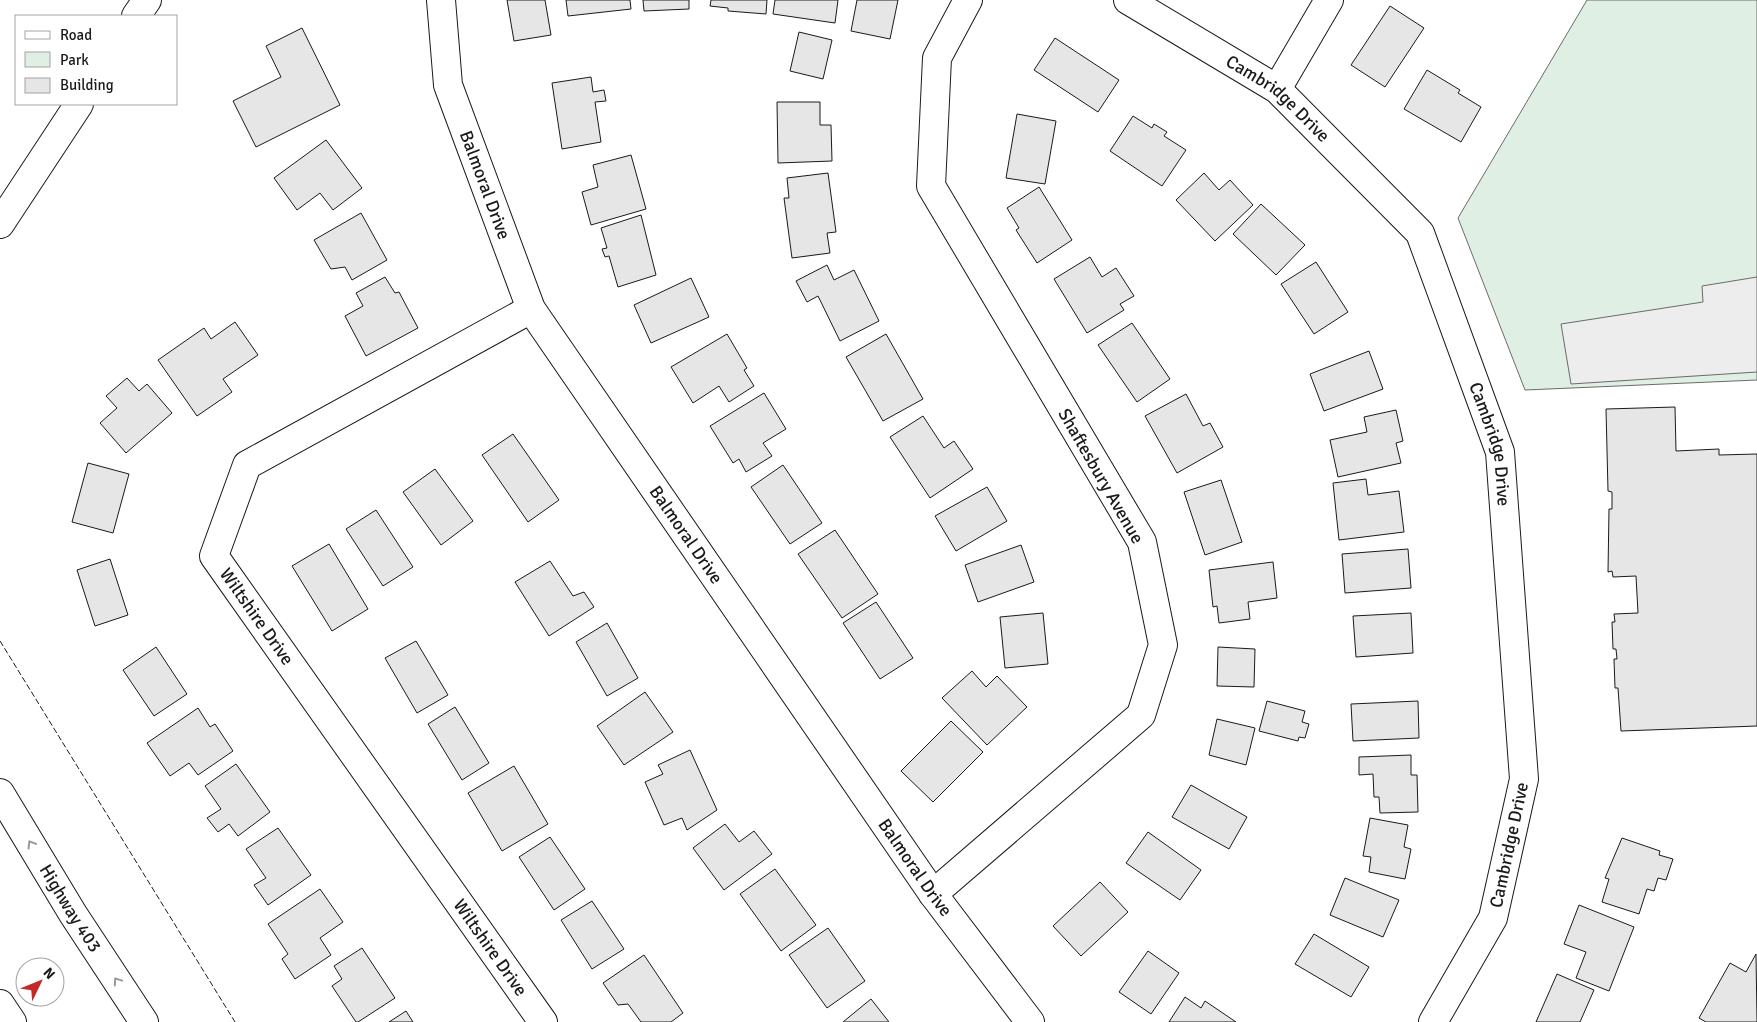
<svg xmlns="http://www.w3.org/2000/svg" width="1757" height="1022" viewBox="0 0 1757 1022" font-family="Signika,sans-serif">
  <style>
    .green { fill: #e0efe3; stroke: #6a6a6a }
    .parking { fill: #ededed; stroke: #6a6a6a }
    .building { fill: #e6e6e6; stroke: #1a1a1a }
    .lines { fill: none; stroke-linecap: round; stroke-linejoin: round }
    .minor-casing { stroke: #1a1a1a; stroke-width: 30 }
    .highway-casing { stroke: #1a1a1a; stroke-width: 30 }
    .minor { stroke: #fff; stroke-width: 28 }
    .highway { stroke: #fff; stroke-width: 28 }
    .fence { stroke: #1a1a1a; stroke-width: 1; stroke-dasharray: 6 2.5; stroke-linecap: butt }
    .oneway { stroke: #989898 }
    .labels { text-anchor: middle; stroke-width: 4; stroke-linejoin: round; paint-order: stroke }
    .street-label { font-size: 18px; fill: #1a1a1a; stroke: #fff }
  </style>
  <rect width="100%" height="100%" fill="#fff"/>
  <path class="green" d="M1587,0H1757V380L1525,390L1458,218Z"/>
  <path class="parking" d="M1757,277V372L1571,384L1561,324L1703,302L1702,286Z"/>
  <path class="building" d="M507,0H545L551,35L514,41Z
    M566,0H630L631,9L568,16Z
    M643,0H689V9L644,11Z
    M711,0H767L766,14L728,11V8L710,6Z
    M775,0H838L835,23L773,14Z
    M857,0H898L890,39L851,31Z
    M1390,6L1424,28L1385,87L1351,65Z
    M302,28L340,105L256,147L233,101L281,77L266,46Z
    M799,32L832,40L823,79L790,71Z
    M1055,38L1119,80L1098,112L1034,70Z
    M1427,70L1460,90L1458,93L1481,107L1461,142L1404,109Z
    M591,77L593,92L604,90L606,101L595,102L601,142L562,149L552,83Z
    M777,102H820V125H831L832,161L778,163Z
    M1017,114L1056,121L1045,184L1006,178Z
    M1133,116L1152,128L1154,124L1167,132L1164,136L1186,150L1162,186L1110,151Z
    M326,140L362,188L333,210L320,193L297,210L274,178Z
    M631,155L646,209L591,225L582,192L598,187L593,165Z
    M828,173L836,232L827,233L830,253L792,258L784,198H789L787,178Z
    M1204,173L1219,190L1230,180L1253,205L1215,241L1176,200Z
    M1039,187L1072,240L1037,263L1016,230L1019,228L1007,208Z
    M1261,204L1305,245L1276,275L1233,234Z
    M361,213L387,260L352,280L345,267L331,269L314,240Z
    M641,215L656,275L618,287L609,256L605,257L602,249L607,248L601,228Z
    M1090,257L1102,277L1116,268L1134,296L1120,304L1124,310L1087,333L1054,279Z
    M1316,262L1348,312L1314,334L1281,284Z
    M827,265L834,280L854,270L879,321L840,341L818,296L807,302L796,281Z
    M385,277L395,293L399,292L418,328L366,356L345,316L363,306L356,293Z
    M691,278L709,317L651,343L634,305Z
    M235,322L258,355L223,379L232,392L197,416L158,360L204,328L211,339Z
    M1132,323L1170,379L1137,402L1098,345Z
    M727,334L747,368L744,370L754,386L729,402L719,386L693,403L671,367Z
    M886,334L923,399L883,421L846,357Z
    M1369,351L1383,389L1324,411L1310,374Z
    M127,378L139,391L147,384L172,413L126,453L100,423L117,408L106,396Z
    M764,393L786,429L763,443L772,456L746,472L739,459L733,463L710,426Z
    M1186,394L1203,426L1210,423L1223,447L1177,473L1145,416Z
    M1675,407L1676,451L1719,449V455L1757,454V726L1621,731L1618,688H1615L1614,659H1617L1616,649H1613L1612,622H1615L1614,614L1638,613L1636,576L1613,577L1612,571L1608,572L1609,509H1612V492L1608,491L1606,409Z
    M1396,410L1403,441L1396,443L1401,463L1338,477L1330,440L1367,432L1364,417Z
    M923,416L944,448L954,441L973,469L930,498L890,437Z
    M513,434L559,500L528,522L482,455Z
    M88,463L129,474L113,533L72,522Z
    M783,465L822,523L790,544L751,487Z
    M435,469L473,521L441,545L403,492Z
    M1366,479L1368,495L1399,491L1404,532L1339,540L1333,483Z
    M1221,480L1242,542L1205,555L1184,492Z
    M987,487L1007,521L956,551L935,516Z
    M376,510L413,567L383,586L346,529Z
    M835,530L878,594L842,618L798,554Z
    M329,544L368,609L332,631L292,566Z
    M1021,545L1034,582L978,602L965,565Z
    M1408,549L1411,588L1345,593L1342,554Z
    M110,559L128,615L95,626L77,570Z
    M550,561L573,596L584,592L594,607L549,636L515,582Z
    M1273,562L1277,598L1248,602L1250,619L1219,623L1217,606L1213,607L1209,570Z
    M876,602L913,658L880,679L843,623Z
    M1043,613L1048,664L1005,668L1000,617Z
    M1411,613L1413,653L1356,657L1353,616Z
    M607,623L638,678L607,696L576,642Z
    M416,641L448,695L417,713L385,658Z
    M156,647L187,694L154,716L123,670Z
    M1218,647L1255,649L1254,687L1217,686Z
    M972,671L986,687L997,676L1027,707L987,745L942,698Z
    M645,692L673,732L624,765L597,726Z
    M1267,701L1305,711L1302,722L1309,724L1305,738L1299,737L1298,741L1259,731Z
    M1418,701L1419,738L1353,741L1351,704Z
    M455,707L489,763L462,780L428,724Z
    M198,708L210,727L215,724L233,751L198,775L189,763L170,776L147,743Z
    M1217,719L1255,728L1246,765L1209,755Z
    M951,721L983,752L933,802L901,771Z
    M690,750L717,810L687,830L682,818L664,825L645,782L663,774L658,765Z
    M1411,755V775H1417L1418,812L1380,813L1379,797H1374L1373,774L1359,775V757Z
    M236,764L270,812L238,836L229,824L218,832L207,818L221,809L205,786Z
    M514,766L548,824L502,851L468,793Z
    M1191,785L1247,817L1229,849L1172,817Z
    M1370,818L1408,825L1404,847L1411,849L1405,879L1369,872L1371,857L1363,856Z
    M725,824L739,842L754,831L772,854L724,890L693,848Z
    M278,828L311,875L268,905L254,885L266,878L246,849Z
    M1148,832L1201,870L1180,900L1126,863Z
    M550,837L585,889L554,910L519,857Z
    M1622,838L1660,851L1659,855L1673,859L1666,880L1658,878L1654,891L1647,889L1639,914L1602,902L1609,879L1605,878Z
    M775,869L816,925L781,951L740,894Z
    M1345,878L1399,900L1383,937L1330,915Z
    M1100,882L1128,912L1081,956L1053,926Z
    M320,889L343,922L320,938L331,955L295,979L282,959L288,954L268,924Z
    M592,901L624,949L592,969L561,920Z
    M1579,905L1634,927L1609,991L1576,978L1586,952L1564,944Z
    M828,928L865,981L827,1008L789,955Z
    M1314,934L1369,967L1351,997L1295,964Z
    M362,948L395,998L358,1022H356L332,986L342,979L334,966Z
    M1148,951L1179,973L1151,1014L1119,992Z
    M1756,954L1757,1022H1706L1699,1018L1730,963L1746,972Z
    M644,955L683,1013L671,1022H641L628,1004L618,1005L603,983Z
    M1557,974L1594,990L1580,1022H1536Z
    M1185,997L1201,1008L1205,1001L1236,1022H1169Z
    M871,999L889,1022H843Z
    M406,1011L413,1022H389Z"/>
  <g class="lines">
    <g class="minor-casing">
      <g id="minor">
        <path id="s1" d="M441,0L448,85L531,309L933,894L1030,1022"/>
        <path id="s2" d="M1128,0L1277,89L1420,233L1500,452L1524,779L1493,918L1433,1022"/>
        <path d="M136,16L147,0"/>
        <path d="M1277,89L1329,0"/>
        <path d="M0,224L79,104"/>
        <path id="s3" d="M531,309L247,465L214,556L543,1022"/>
        <path d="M933,894L1141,715L1163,645L1142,542L931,186L937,58L968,0"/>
      </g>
    </g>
    <g class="highway-casing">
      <g id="highway">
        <path id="s4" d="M0,793L73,914L144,1022"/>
        <path d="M0,1004L12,1022"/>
      </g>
    </g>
    <use href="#minor" class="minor"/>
    <use href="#highway" class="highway"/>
    <path class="fence" d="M0,641L235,1022"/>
  </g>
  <defs><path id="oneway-chevron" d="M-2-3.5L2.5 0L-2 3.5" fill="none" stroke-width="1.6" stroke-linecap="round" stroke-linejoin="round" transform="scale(1.25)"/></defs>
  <g class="oneway">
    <use href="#oneway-chevron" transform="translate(31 844) rotate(-121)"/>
    <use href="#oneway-chevron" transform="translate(117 981) rotate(-124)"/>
  </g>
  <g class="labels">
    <g class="street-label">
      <text dy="6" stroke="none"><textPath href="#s2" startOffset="180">Cambridge Drive</textPath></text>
      <text dy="6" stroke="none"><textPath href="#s1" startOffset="192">Balmoral Drive</textPath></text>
      <text dy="6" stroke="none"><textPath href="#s2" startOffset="600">Cambridge Drive</textPath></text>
      <text transform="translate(1101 476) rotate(60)" y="6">Shaftesbury Avenue</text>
      <text dy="6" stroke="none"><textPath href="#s1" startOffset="598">Balmoral Drive</textPath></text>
      <text dy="6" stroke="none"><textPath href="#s3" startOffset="495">Wiltshire Drive</textPath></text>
      <text transform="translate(1509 845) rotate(-78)" y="6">Cambridge Drive</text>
      <text dy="6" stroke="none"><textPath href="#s1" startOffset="1002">Balmoral Drive</textPath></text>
      <text dy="6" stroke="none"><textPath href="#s4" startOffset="135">Highway 403</textPath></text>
      <text dy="6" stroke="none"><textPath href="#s3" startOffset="900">Wiltshire Drive</textPath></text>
    </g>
  </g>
  <rect x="15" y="15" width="162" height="90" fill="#ffffff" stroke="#a3a3a3"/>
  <rect x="25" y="31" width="25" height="8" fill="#ffffff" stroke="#a3a3a3"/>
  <text x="60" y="40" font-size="15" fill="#1a1a1a">Road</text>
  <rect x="25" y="52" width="25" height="15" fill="#e0efe3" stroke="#a3a3a3"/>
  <text x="60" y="65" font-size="15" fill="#1a1a1a">Park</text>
  <rect x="25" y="78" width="25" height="15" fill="#e6e6e6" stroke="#a3a3a3"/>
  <text x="60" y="90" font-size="15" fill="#1a1a1a">Building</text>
  <g transform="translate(40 982) rotate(47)"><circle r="24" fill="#ffffff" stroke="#a3a3a3"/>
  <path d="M0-4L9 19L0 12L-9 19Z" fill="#c62828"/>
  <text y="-8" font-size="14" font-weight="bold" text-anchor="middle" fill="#1a1a1a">N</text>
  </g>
</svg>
